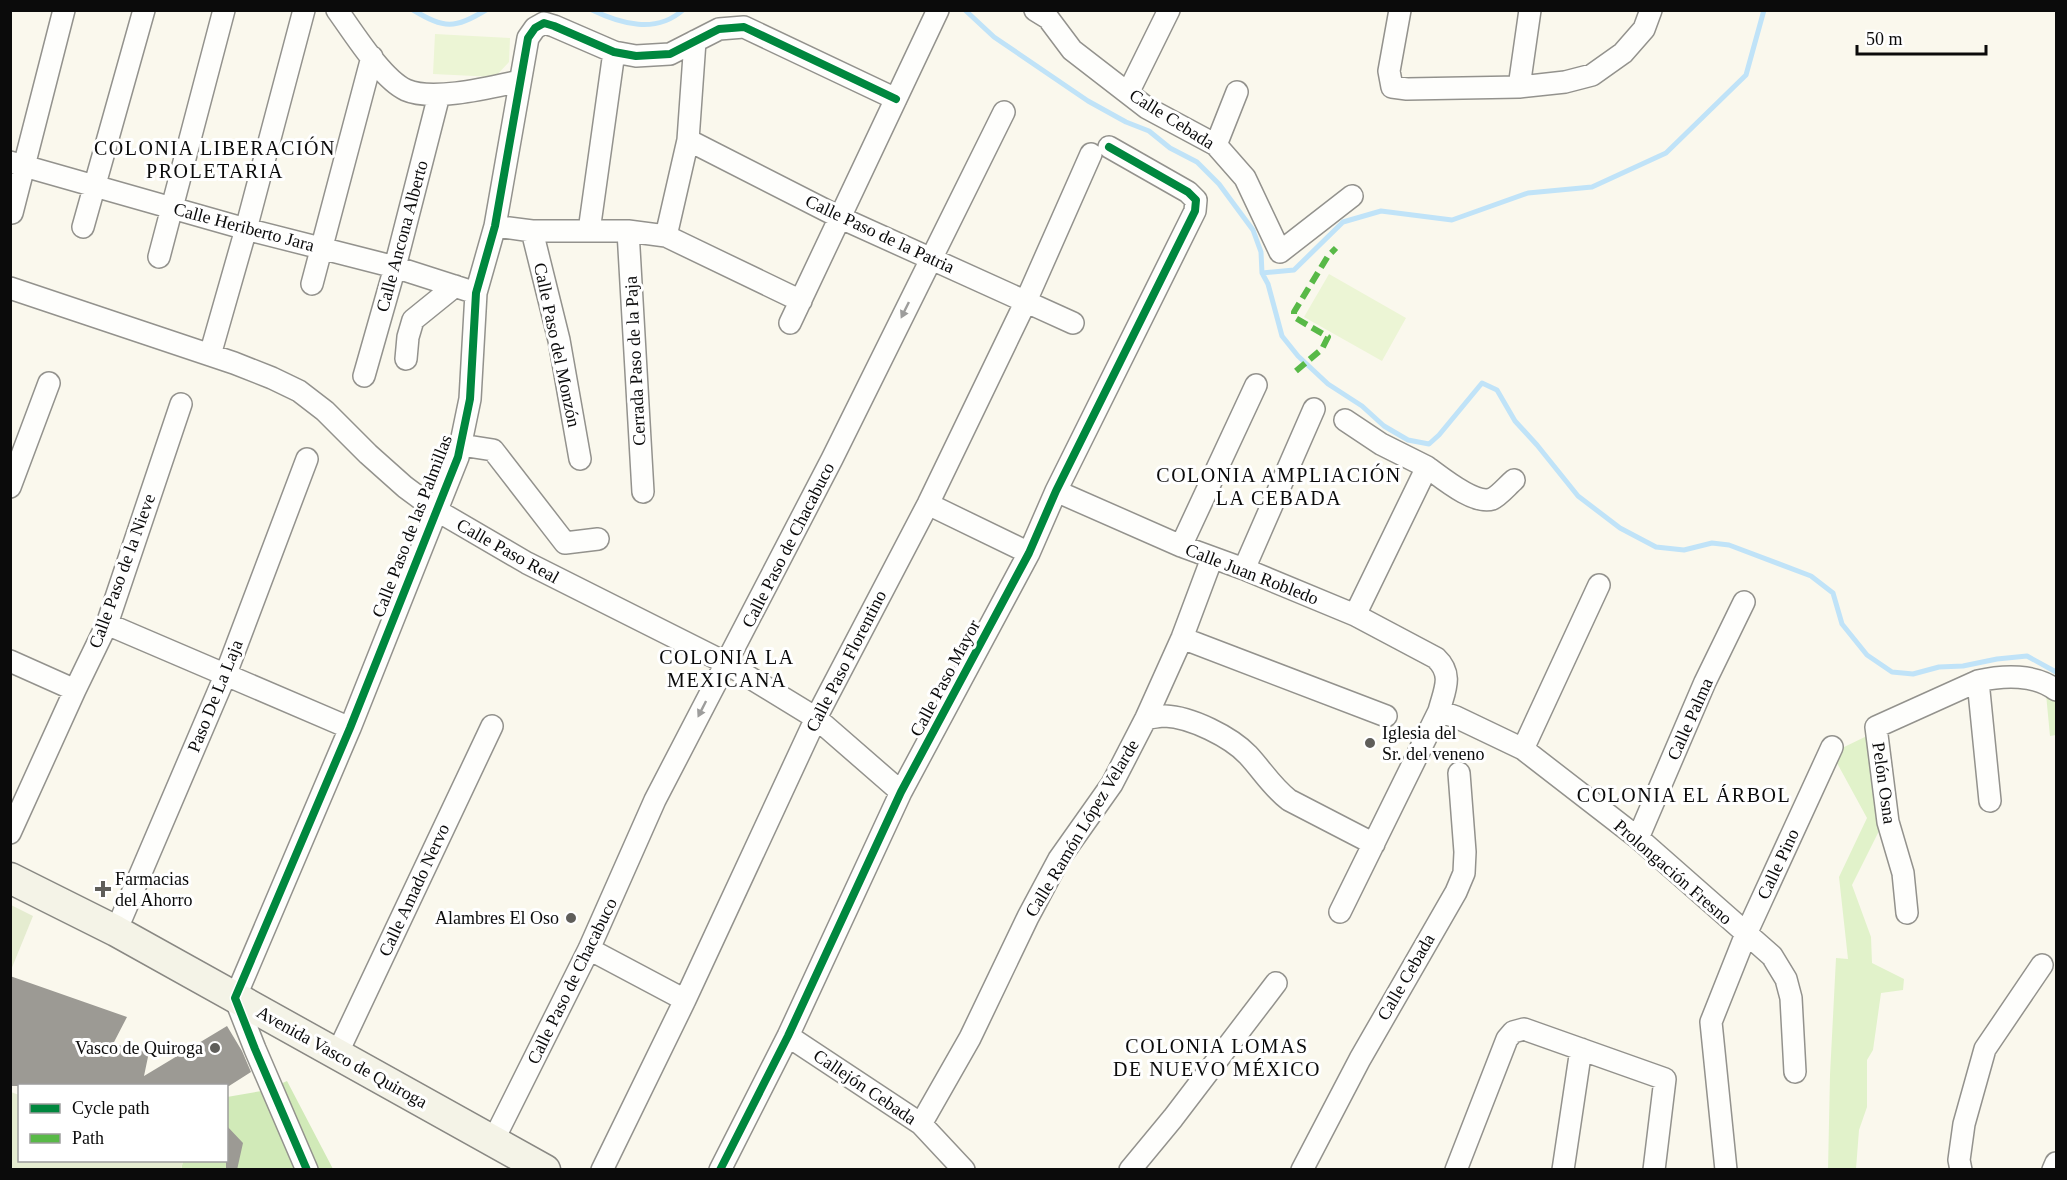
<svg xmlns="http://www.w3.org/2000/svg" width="2067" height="1180" viewBox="0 0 2067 1180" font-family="Georgia,serif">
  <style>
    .green { fill: #e1f2ca }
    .forest { fill: #d1eab8 }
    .cemetery { fill: #e5ecd0 }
    .pitch { fill: #ecf5d5 }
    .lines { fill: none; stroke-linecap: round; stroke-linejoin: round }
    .stream { stroke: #c0e3f8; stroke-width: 5 }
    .building { fill: #9c9a94 }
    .minor-casing { stroke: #93928d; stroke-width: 24 }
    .secondary-casing { stroke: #898883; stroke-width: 33 }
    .minor { stroke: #fefefc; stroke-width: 21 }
    .secondary { stroke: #f4f3e7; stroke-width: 30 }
    .quiet { stroke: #58b947; stroke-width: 6; stroke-dasharray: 12 6; stroke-linecap: butt }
    .cycleway-casing { stroke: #fff; stroke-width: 11 }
    .cycleway { stroke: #00873e; stroke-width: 8 }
    .oneway { fill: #9d9d9c }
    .poi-dot { fill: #5f5e5a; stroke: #fff; stroke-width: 2 }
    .labels { text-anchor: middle; stroke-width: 6; stroke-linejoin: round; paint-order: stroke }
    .street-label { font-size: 18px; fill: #0b0b0b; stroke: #fff }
    .poi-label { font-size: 18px; fill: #0b0b0b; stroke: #fff; text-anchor: start }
    .neighbourhood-label { font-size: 20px; letter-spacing: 1.5px; fill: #0b0b0b; stroke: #fff }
  </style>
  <rect width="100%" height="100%" fill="#faf8ed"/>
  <path class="green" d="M2046,694L2056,701V735L2050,736Z
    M1873,733L1883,823L1852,885L1871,937L1872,963L1904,979L1903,990L1881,993L1873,1050L1867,1060V1107L1859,1130L1856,1169L1828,1170L1830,1075L1836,958L1848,959L1839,877L1867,818L1837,763L1838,750Z"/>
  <path class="forest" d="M287,1081L333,1169L181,1170L183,1161L226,1160L227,1097L267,1090Z"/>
  <path class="cemetery" d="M11,905L33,916L11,970Z
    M11,1092L19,1095L20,1160L183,1161L181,1169H11Z"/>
  <path class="pitch" d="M435,34L510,38L509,62L495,77L433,74Z
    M1329,274L1406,318L1382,361L1304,317Z"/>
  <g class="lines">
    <path class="stream" d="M413,10C445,29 454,29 486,10
      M592,10C621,24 656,34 683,10
      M965,10L994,37L1088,101L1126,122L1149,131L1170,148L1197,162L1219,184L1253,230L1261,252L1262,273L1268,284L1282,336L1298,356L1328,384L1362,406L1384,426L1408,440L1429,444L1439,435L1482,383L1497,390L1515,421L1537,445L1578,496L1620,528L1656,547L1684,550L1712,543L1729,545L1811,576L1833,593L1842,624L1867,655L1892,672L1913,674L1939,667L1963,666L1997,659L2027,656L2056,672
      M1262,273L1294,270L1343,222L1381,211L1452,220L1528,193L1592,187L1666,153L1746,75L1764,10"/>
  </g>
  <path class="building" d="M10,976L127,1017L113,1044L149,1052L144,1076L227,1026L242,1051L251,1072L229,1086H10Z
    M226,1125L243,1143L237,1170H226Z"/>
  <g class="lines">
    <g class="minor-casing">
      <path id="minor" d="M337,10C353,32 382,79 406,90C433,102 492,87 520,81
        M1035,10L1048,18L1072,50L1147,108L1216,145L1245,178L1280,252L1352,196
        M1400,10L1389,71L1392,87L1407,89L1519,87L1565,82L1592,75L1623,53L1644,29L1651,10
        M1519,87L1530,10
        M1128,93L1169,10
        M688,140L841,218L1073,323
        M1216,145L1237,92
        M10,162L246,229L395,267L476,293
        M12,213L64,10
        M495,226L532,231H628L666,236L801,301
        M83,227L144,10
        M532,231L559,340L580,459
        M589,231L614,52
        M628,231L643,492
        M666,236L688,140L695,41
        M159,257L224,10
        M312,284L372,57
        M10,288L234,363L272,378L299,391L325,411L368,454L405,487L436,510L527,563L726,663L816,718L901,792
        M790,323L938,10
        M210,355L246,229L304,10
        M406,359L408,337L413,320L455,286
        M364,376L395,267L439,95
        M1345,420L1381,444L1427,467
        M461,445L493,450L565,543L598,539
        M10,487L49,383
        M1056,491L1181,546L1244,569L1355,615L1436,658C1454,675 1444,691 1439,711L1340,912
        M928,504L1029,553
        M1181,546L1256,385
        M1244,569L1314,409
        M1355,615L1427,467C1441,477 1474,505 1492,499C1499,496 1508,485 1514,480
        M107,624L350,728
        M1182,638L1386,716
        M10,661L75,690
        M1978,681L1990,801
        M1439,711L1456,717L1523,749L1638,838L1772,956L1786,979L1791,998L1795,1072
        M1146,718C1152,718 1159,716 1165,716C1191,717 1231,737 1248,755C1262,770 1272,787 1289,800L1374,844
        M1523,749L1599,585
        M10,833L75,690L107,624L181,404
        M1638,838L1705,682L1744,602
        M1907,913L1903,873L1888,822L1876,727L1978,681C2004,675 2035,674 2056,690
        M116,931L225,676L307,459
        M589,949L685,1000
        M788,1036L921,1124L964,1170
        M337,1054L492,726
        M921,1124L970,1038L1028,917L1059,859L1112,784L1146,718L1182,638L1212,558
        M493,1141L589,949L655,800L832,459L1004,112
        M307,1170L255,1049L235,998L350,728L458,457L470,399L476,293L495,226L528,38L535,28L544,23L554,26L614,52L636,56L670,54L719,29L744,27L896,99
        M602,1170L685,1000L816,718L928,504L1026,301L1091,154
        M720,1170L788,1036L901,792L1029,553L1056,491L1195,211L1196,200L1188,192L1109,147
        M1130,1170L1173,1118L1276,983
        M1302,1170L1360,1059L1456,892L1464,873L1465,852L1459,773
        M1456,1170L1507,1039L1513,1032L1524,1029L1665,1079L1654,1170
        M1563,1170L1581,1049
        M1726,1170L1711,1022L1746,934L1832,747
        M1961,1170L1959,1160L1964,1124L1985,1049L2042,965
        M2053,1170L2056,1163"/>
    </g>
    <g class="secondary-casing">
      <path id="secondary" d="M10,878L116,931L545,1170"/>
    </g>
    <use href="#minor" class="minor"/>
    <use href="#secondary" class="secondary"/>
    <path class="quiet" d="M1296,371L1322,349L1328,337L1294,317V312L1328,256L1336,248"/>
    <g class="cycleway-casing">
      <path id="cycleway" d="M307,1170L255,1049L235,998L350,728L458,457L470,399L476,293L495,226L528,38L535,28L544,23L554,26L614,52L636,56L670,54L719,29L744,27L896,99
        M720,1170L788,1036L901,792L1029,553L1056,491L1195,211L1196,200L1188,192L1109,147"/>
    </g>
    <use href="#cycleway" class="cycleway"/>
  </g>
  <defs><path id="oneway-solid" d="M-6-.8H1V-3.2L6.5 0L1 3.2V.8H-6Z" transform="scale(1.5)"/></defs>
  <g class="oneway">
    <use href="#oneway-solid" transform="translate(905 310) rotate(116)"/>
    <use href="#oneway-solid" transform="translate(702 709) rotate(117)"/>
  </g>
  <g class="poi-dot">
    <circle cx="1370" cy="743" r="6"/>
    <path d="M100 880h6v6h6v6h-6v6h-6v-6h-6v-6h6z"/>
    <circle cx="571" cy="918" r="6"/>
    <circle cx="215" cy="1048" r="6"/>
  </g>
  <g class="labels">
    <g class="street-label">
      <text transform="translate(1172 119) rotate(32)" y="6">Calle Cebada</text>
      <text transform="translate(244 227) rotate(15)" y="6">Calle Heriberto Jara</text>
      <text transform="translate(880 234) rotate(25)" y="6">Calle Paso de la Patria</text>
      <text transform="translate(402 236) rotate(-75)" y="6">Calle Ancona Alberto</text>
      <text transform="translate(557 345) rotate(78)" y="6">Calle Paso del Monzón</text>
      <text transform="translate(635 361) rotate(-93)" y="6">Cerrada Paso de la Paja</text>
      <text transform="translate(412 526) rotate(-69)" y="6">Calle Paso de las Palmillas</text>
      <text transform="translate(788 545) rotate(-63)" y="6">Calle Paso de Chacabuco</text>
      <text transform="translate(508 551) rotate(29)" y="6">Calle Paso Real</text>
      <text transform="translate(122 571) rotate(-70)" y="6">Calle Paso de la Nieve</text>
      <text transform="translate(1252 574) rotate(21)" y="6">Calle Juan Robledo</text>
      <text transform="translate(846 661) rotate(-63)" y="6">Calle Paso Florentino</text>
      <text transform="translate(945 678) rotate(-62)" y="6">Calle Paso Mayor</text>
      <text transform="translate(215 696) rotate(-68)" y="6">Paso De La Laja</text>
      <text transform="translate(1690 719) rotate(-66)" y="6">Calle Palma</text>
      <text transform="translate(1884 783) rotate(82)" y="6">Pelón Osna</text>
      <text transform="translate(1082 828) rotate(-59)" y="6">Calle Ramón López Velarde</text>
      <text transform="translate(1778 864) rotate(-65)" y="6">Calle Pino</text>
      <text transform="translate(1673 872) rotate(41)" y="6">Prolongación Fresno</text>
      <text transform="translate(414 890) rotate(-65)" y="6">Calle Amado Nervo</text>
      <text transform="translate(1406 977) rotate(-60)" y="6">Calle Cebada</text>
      <text transform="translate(572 981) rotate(-64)" y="6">Calle Paso de Chacabuco</text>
      <text transform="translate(342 1057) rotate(29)" y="6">Avenida Vasco de Quiroga</text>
      <text transform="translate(865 1087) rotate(34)" y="6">Callejón Cebada</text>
    </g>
    <g class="poi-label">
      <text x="1382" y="739">Iglesia del<tspan x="1382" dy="21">Sr. del veneno</tspan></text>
      <text x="115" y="885">Farmacias<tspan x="115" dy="21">del Ahorro</tspan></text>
      <text x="559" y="924" text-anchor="end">Alambres El Oso</text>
      <text x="203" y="1054" text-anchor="end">Vasco de Quiroga</text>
    </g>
    <g class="neighbourhood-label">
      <text x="215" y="155">COLONIA LIBERACIÓN<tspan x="215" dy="23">PROLETARIA</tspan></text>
      <text x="1279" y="482">COLONIA AMPLIACIÓN<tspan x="1279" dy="23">LA CEBADA</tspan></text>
      <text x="727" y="664">COLONIA LA<tspan x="727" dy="23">MEXICANA</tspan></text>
      <text x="1684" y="802">COLONIA EL ÁRBOL</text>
      <text x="1217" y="1053">COLONIA LOMAS<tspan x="1217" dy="23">DE NUEVO MÉXICO</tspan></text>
    </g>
  </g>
  <rect width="2067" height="1180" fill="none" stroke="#0b0b0b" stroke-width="24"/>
  <rect x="18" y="1084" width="210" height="78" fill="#ffffff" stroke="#9d9d9d" stroke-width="1.5"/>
  <rect x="30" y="1104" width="30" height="9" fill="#00873e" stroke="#9d9d9d" stroke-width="1.5"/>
  <text x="72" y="1114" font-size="18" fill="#0b0b0b">Cycle path</text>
  <rect x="30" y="1134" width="30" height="9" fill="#58b947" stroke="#9d9d9d" stroke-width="1.5"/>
  <text x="72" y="1144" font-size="18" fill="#0b0b0b">Path</text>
  <path d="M1857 45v9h129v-9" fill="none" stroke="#0b0b0b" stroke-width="3"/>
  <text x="1866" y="45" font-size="18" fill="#0b0b0b" stroke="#ffffff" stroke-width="4.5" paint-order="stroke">50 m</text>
</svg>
